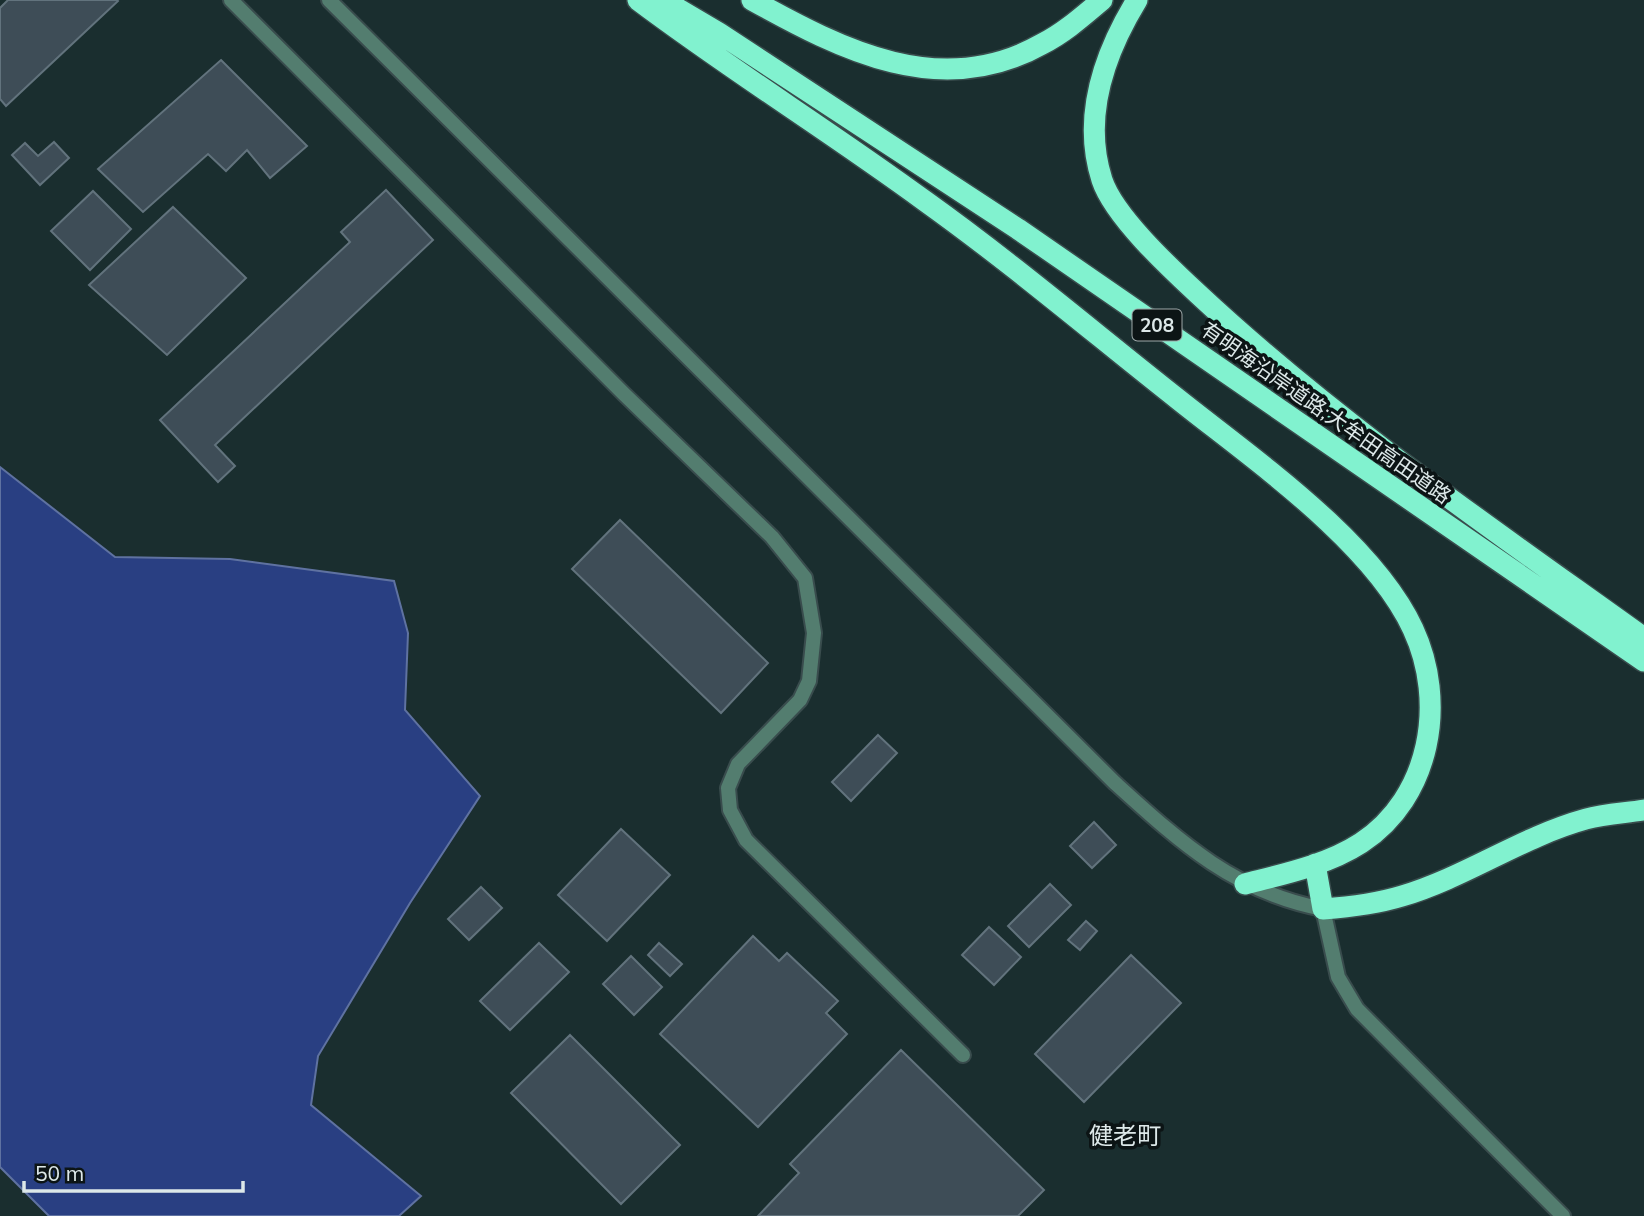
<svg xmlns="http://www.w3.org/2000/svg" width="1644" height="1216" viewBox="0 0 1644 1216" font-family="Mulish,'Noto Sans JP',sans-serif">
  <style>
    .water { fill: #293f82; stroke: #5f72a1; stroke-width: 2 }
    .building { fill: #3e4d57; stroke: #62737d; stroke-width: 2 }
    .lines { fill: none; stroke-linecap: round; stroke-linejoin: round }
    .minor-casing { stroke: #394c4d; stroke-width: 18 }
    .tertiary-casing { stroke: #394c4d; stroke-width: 18 }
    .motorway-casing { stroke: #394c4d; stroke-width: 24 }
    .minor { stroke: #537d6f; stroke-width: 14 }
    .tertiary { stroke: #537d6f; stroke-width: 14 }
    .motorway { stroke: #81f2cf; stroke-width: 21 }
    .labels { text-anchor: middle; stroke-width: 7; stroke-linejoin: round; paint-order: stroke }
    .shield { fill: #0c1415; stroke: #9ea8a9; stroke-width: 2 }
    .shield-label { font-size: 19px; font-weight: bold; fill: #dde8e9 }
    .street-label { font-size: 21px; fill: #dde8e9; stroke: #0c1415 }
    .quarter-label { font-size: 24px; fill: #dde8e9; stroke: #0c1415 }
  </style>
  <rect width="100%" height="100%" fill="#1a2e2f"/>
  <path class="water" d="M0,467L115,557L230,559L394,581L408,633L405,710L480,796L410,903L318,1056L311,1105L421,1196L399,1216H49L0,1167Z"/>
  <path class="building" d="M8,0H117L118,1L6,106L0,99V8Z
    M221,60L307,146L270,178L247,150L226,171L208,154L143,212L98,169Z
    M54,142L69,158L40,185L12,155L25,143L38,156Z
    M386,190L433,240L215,445L235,466L218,482L160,420L350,242L341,232Z
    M93,191L131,229L90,270L51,231Z
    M173,207L246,278L167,355L89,285Z
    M620,520L768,663L721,713L572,569Z
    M878,735L897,753L851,801L832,782Z
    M1094,822L1116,845L1092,868L1070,846Z
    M621,829L670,875L607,941L558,895Z
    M1050,884L1071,905L1029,947L1008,926Z
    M481,887L502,908L469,940L448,919Z
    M1086,921L1097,931L1080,950L1068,940Z
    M989,927L1021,957L994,985L962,955Z
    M753,936L779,961L787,953L838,1001L826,1013L847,1034L758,1127L660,1034Z
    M539,943L569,972L510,1030L480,1001Z
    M659,943L682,964L670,976L648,955Z
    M1131,955L1181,1003L1084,1102L1035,1054Z
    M631,956L662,987L634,1015L603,984Z
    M570,1035L680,1145L621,1204L511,1093Z
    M901,1050L1044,1190L1018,1216H758L799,1173L790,1164Z"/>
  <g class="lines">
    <g class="minor-casing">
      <path id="minor" d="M231,0L624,394L772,537L805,578L814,633L809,681L800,700L738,764L728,788L730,810L746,840L963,1055
        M1323,909L1338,977L1357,1009L1563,1216"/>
    </g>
    <g class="tertiary-casing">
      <path id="tertiary" d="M329,0L1115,783C1180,842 1234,892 1323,909"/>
    </g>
    <g class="motorway-casing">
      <path id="motorway" d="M638,0C731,70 831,132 925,201C1013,264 1094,333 1179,400C1253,459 1373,542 1413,629C1447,702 1431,797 1361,843C1327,865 1284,874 1245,884
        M663,0L719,33L1018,229L1644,661
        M752,0C842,50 941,101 1042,44C1064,33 1083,16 1102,0
        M1137,0C1104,54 1082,118 1102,180C1114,216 1169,267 1197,293C1335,422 1491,528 1644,638
        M1315,864L1323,909C1350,907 1376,904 1402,896C1466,877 1521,837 1586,819C1604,814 1625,813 1644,810"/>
    </g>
    <use href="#minor" class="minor"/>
    <use href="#tertiary" class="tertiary"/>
    <use href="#motorway" class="motorway"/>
  </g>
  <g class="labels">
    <rect class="shield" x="1132.5" y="309.5" width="49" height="31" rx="5"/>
    <g class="shield-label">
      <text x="1157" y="332">208</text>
    </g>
    <g class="street-label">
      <text transform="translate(1326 413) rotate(35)" y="7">有明海沿岸道路;大牟田高田道路</text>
    </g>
    <g class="quarter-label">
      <text x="1125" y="1144">健老町</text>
    </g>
  </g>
  <path d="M24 1181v10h219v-10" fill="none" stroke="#dde8e9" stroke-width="3.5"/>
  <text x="35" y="1181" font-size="21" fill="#dde8e9" stroke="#0c1415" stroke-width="5" paint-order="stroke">50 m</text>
</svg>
